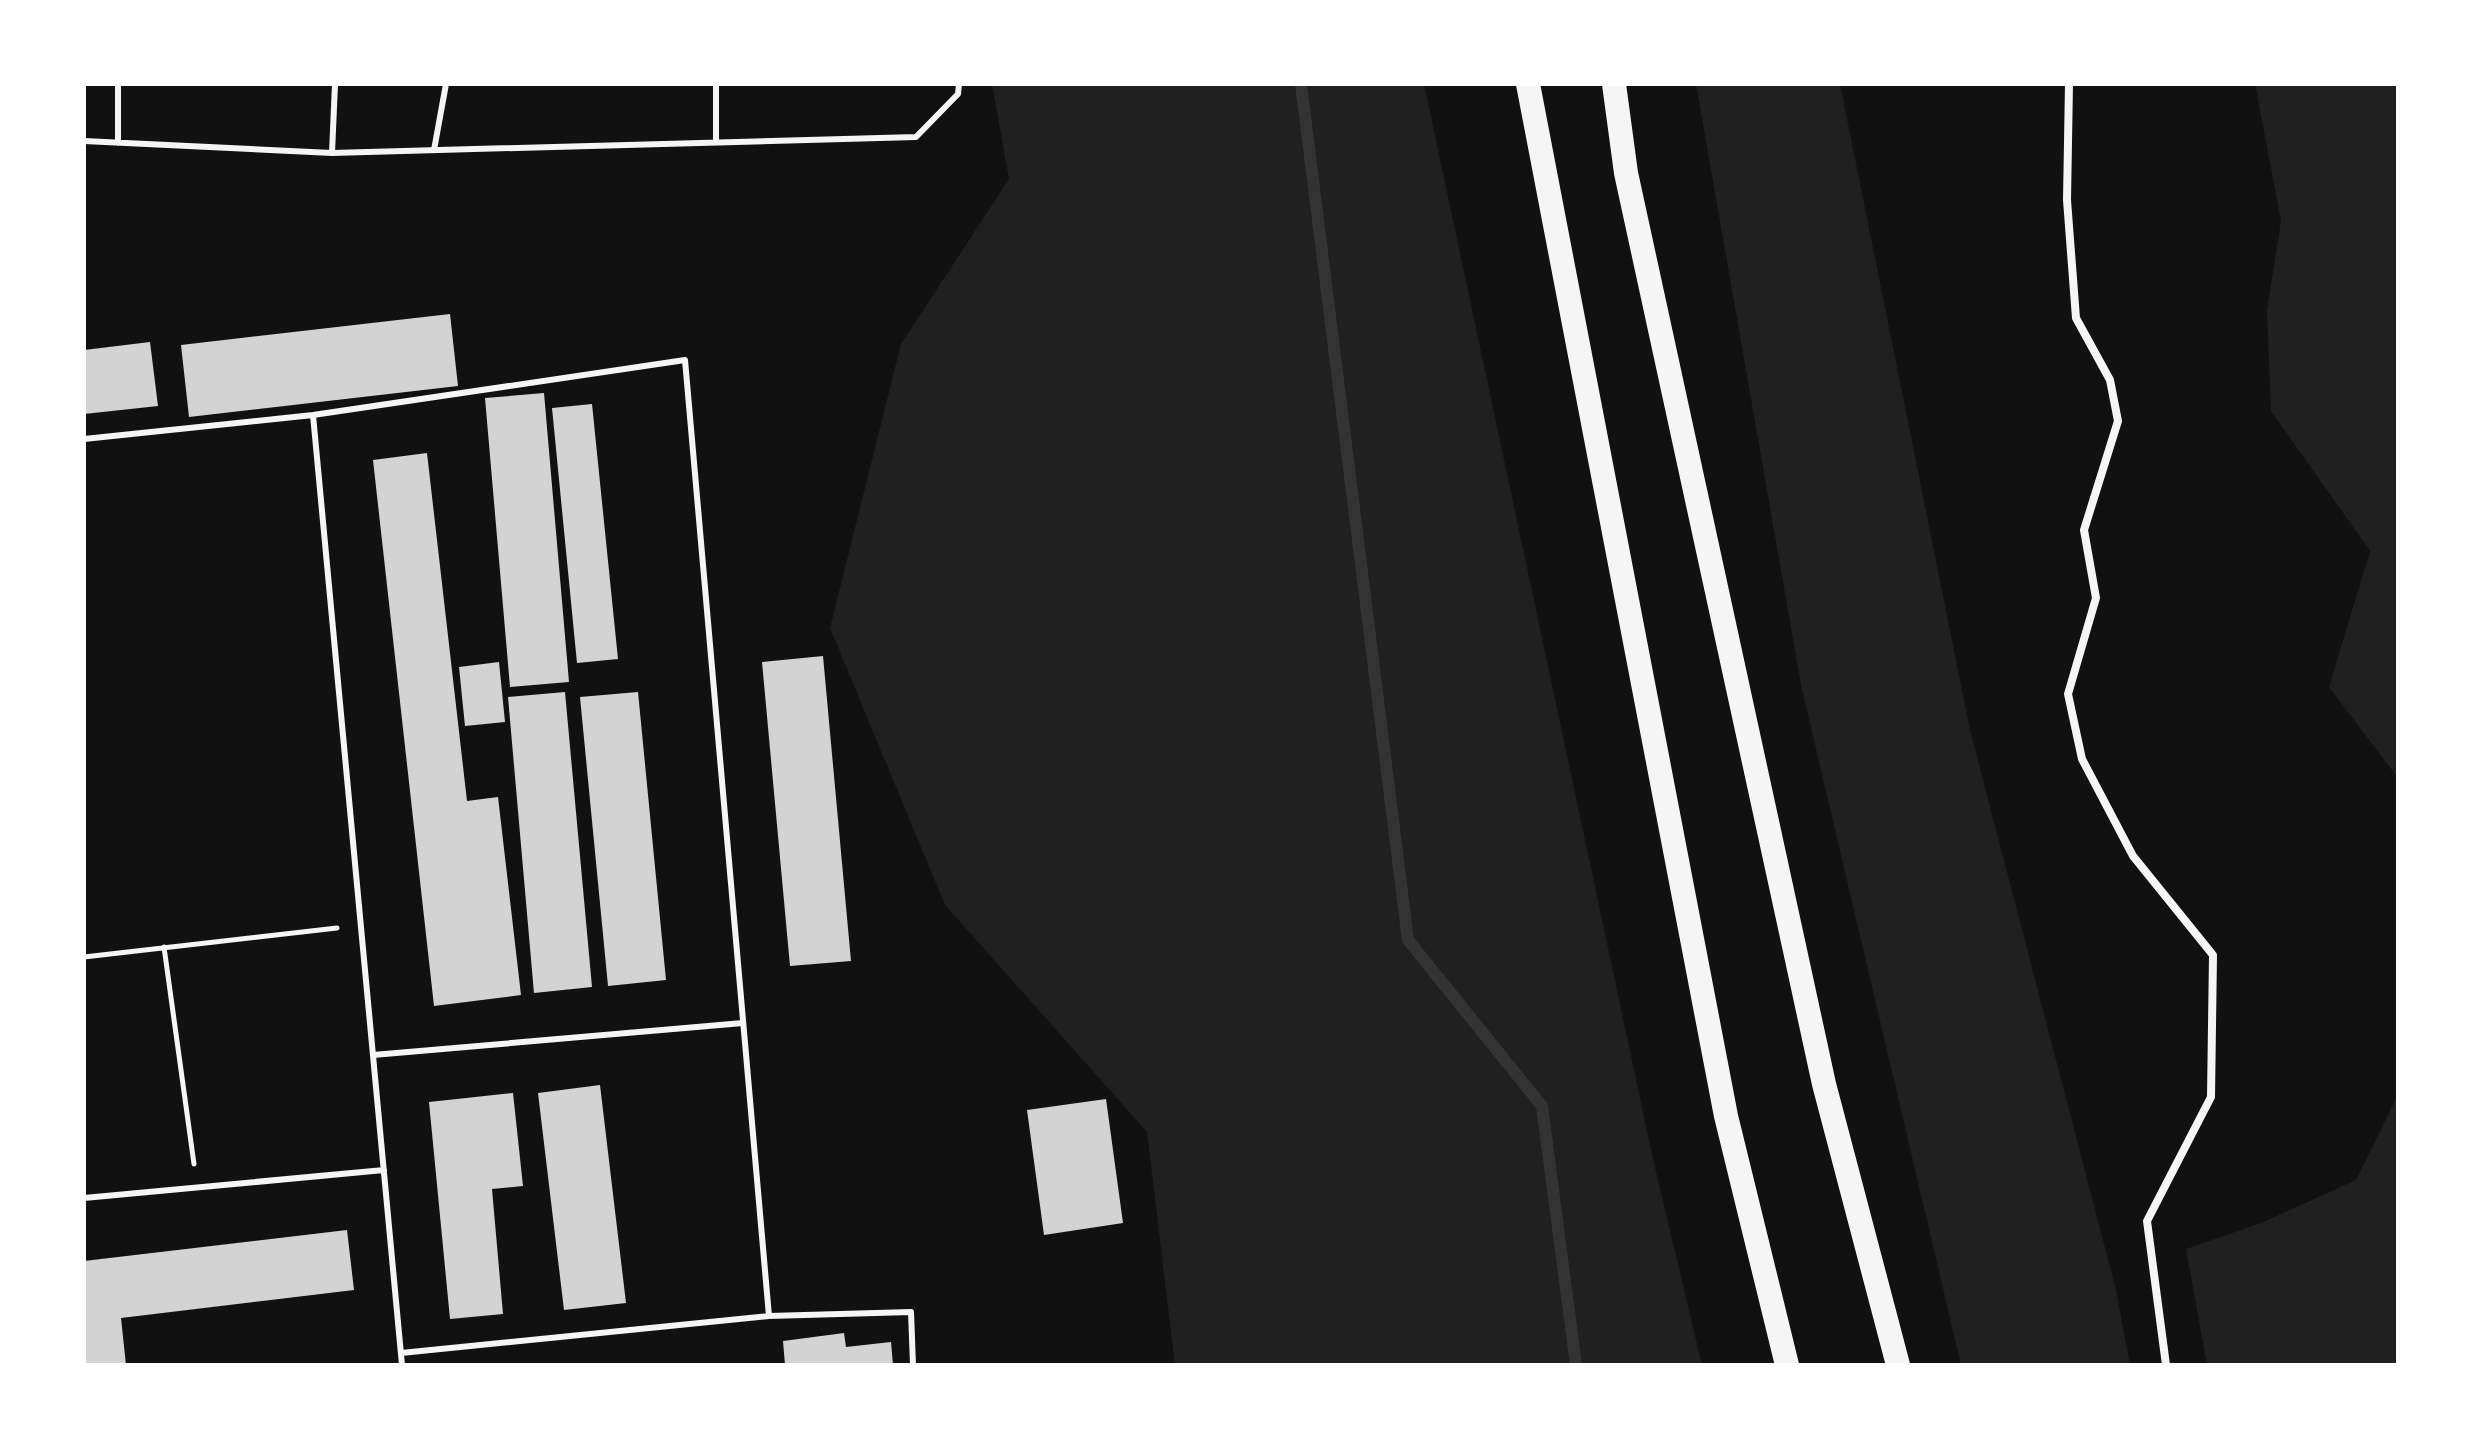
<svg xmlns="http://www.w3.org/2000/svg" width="2482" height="1449" viewBox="0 0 2482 1449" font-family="'IBM Plex Sans',sans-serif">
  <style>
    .green { fill: #202020 }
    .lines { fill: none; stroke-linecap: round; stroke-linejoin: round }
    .stream { stroke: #333; stroke-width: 12 }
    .building { fill: #d3d3d3 }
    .path { stroke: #f5f5f5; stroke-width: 5 }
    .service { stroke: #f5f5f5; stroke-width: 6 }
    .minor { stroke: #f5f5f5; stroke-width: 8 }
    .motorway { stroke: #f5f5f5; stroke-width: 24 }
  </style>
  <rect width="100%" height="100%" fill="#111"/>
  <path class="green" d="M992,84H1424L1653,1159L1702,1365H1175L1147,1132L945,905L830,628L901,344L1009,179Z
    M1696,84H1840L1970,730L2116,1290L2130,1365H1961L1801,685Z
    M2255,84H2398V778L2329,687L2370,551L2271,411L2267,310L2281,221Z
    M2398,1095V1365H2207L2186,1249L2261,1223L2356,1180Z"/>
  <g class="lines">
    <path class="stream" d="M1301,84L1408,940L1542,1106L1576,1365"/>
  </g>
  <path class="building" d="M450,314L458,386L189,417L181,345Z
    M150,342L158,406L84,414V350Z
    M544,393L569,682L510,687L485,398Z
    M592,404L618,659L577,663L552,408Z
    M427,453L467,801L498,797L521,995L434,1006L373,460Z
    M823,656L851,961L790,966L762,662Z
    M499,662L505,722L465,726L459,667Z
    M565,692L592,987L534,993L508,697Z
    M638,692L666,980L608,986L580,697Z
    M600,1085L626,1303L564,1310L538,1093Z
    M513,1093L523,1186L492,1189L503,1314L450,1319L429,1102Z
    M1106,1099L1123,1223L1044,1235L1027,1110Z
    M347,1230L354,1290L121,1318L126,1365H84V1261Z
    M844,1333L846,1347L891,1342L893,1365H785L783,1341Z"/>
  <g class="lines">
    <path class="path" d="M164,947L194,1164
      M84,957L337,928"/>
    <path class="service" d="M118,84V143
      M716,140V84
      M84,141L332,153L916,137L958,94L959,84
      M434,150L446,84
      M332,153L335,84
      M313,415L402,1365
      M84,439L313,415L685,360L769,1316
      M373,1055L743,1023
      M84,1198L384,1170
      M401,1353L769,1316L911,1312L913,1365"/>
    <path class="minor" d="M2069,84L2067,200L2076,318L2110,380L2118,421L2084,530L2096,598L2068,694L2082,759L2133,856L2213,955L2211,1097L2147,1221L2166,1365"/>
    <path class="motorway" d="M1528,84L1726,1116L1787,1365
      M1614,84L1626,173L1824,1084L1898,1365"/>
  </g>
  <rect width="2482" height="1449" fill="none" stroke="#ffffff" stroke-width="172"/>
</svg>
